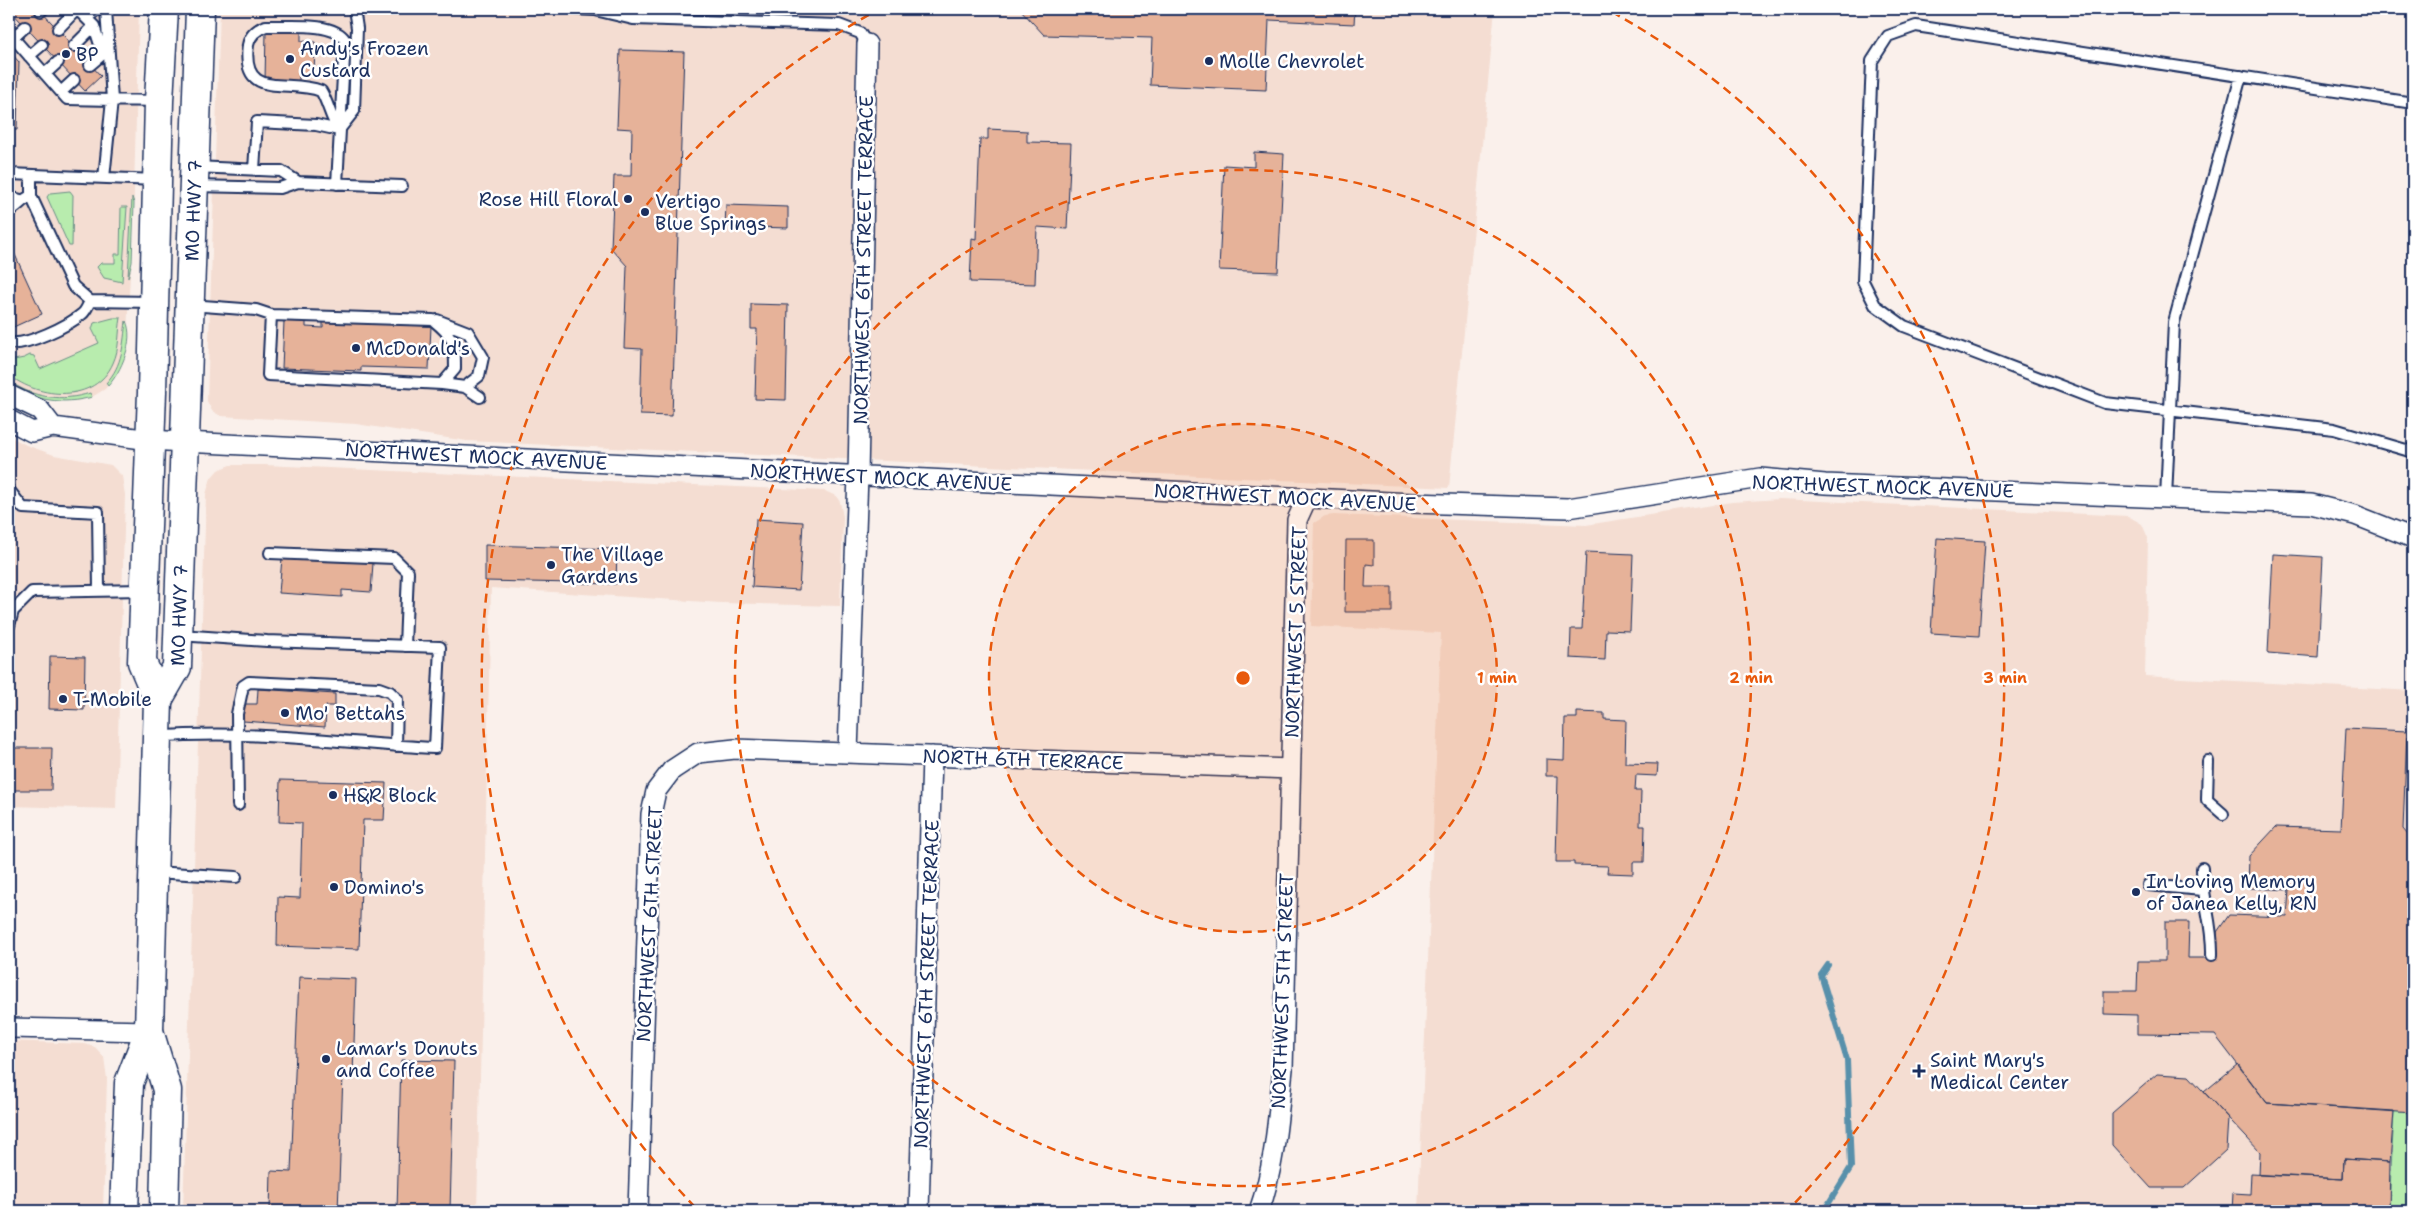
<svg xmlns="http://www.w3.org/2000/svg" width="2422" height="1220" viewBox="0 0 2422 1220" font-family="'Shantell Sans',sans-serif">
  <style>
    .built { fill: #f4ddd2 }
    .green { fill: #b8ecae; stroke: #6a8e86 }
    .lines { fill: none; stroke-linecap: round; stroke-linejoin: round }
    .stream { stroke: #5890ab; stroke-width: 6 }
    .building { fill: #e6b299; stroke: #1b2f5e }
    .service-casing { stroke: #1b2f5e; stroke-width: 14 }
    .minor-casing { stroke: #1b2f5e; stroke-width: 22 }
    .primary-casing { stroke: #1b2f5e; stroke-width: 31 }
    .service { stroke: #fff; stroke-width: 10 }
    .minor { stroke: #fff; stroke-width: 19 }
    .primary { stroke: #fff; stroke-width: 28 }
    .ring { fill: none; stroke: #e8590c; stroke-width: 2.5; stroke-dasharray: 9 6 }
    .poi-dot { fill: #1b2f5e; stroke: #fff; stroke-width: 2 }
    .labels { text-anchor: middle; stroke-width: 5; stroke-linejoin: round; paint-order: stroke }
    .poi-label { font-size: 19px; fill: #1b2f5e; stroke: #fff; text-anchor: start }
    .street-label { font-size: 19px; fill: #1b2f5e; stroke: #fff }
    .centre { fill: #e8590c; stroke: #fff; stroke-width: 2.5 }
    .ring-label { font-size: 15px; text-anchor: middle; font-weight: bold; fill: #e8590c; stroke: #fff; stroke-width: 5; stroke-linejoin: round; paint-order: stroke }
  </style>
  <rect width="100%" height="100%" fill="#faf0eb"/>
  <filter id="ink" filterUnits="userSpaceOnUse"><feTurbulence type="fractalNoise" baseFrequency=".02" numOctaves="2"/><feDisplacementMap in="SourceGraphic" scale="10" xChannelSelector="R" yChannelSelector="G"/><feConvolveMatrix kernelMatrix="1 2 1 2 8 2 1 2 1" color-interpolation-filters="sRGB"/></filter>
  <g filter="url(#ink)">
    <path class="built" d="M9,9H139L132,262L130,275L126,351L118,373L105,389L92,397L76,401H56L39,398L9,384Z
      M220,9H1495L1449,488L467,441L356,424L221,416L212,411L207,401Z
      M9,436L26,445L54,455L111,465L122,476L125,495L116,809L9,806Z
      M230,465H265L825,491L836,496L840,502L843,517L840,606L721,603L491,588L477,1211H183L206,494L211,478L218,470Z
      M1780,499L2128,516L2142,524L2148,538L2145,676L2413,691V1211H1418L1441,633L1311,626L1314,523L1325,516L1334,515L1586,525L1732,502Z
      M9,1041L84,1044L95,1047L104,1057L107,1079L103,1211H9Z"/>
    <path class="green" d="M70,191L73,195L72,246H69L47,197L50,193Z
      M132,197L134,203L132,262L128,278Z
      M121,207H127L122,282L104,278L97,267L101,263H115V254H120Z
      M113,318H121C118,333 120,348 113,363C95,404 39,399 9,375V361L24,358L30,355L34,356L40,369L99,343L92,329L94,323Z
      M126,321C135,340 121,372 108,386L106,383C123,365 123,344 126,321Z
      M9,381C33,398 62,402 90,393L92,397C63,405 34,401 9,384Z
      M2394,1111L2413,1112V1211H2389Z"/>
    <g class="lines">
      <path class="stream" d="M1824,1211L1851,1167L1847,1060L1821,975L1828,965"/>
    </g>
    <path class="building" d="M9,9H39L101,76L85,91Z
      M1020,9H1355L1354,24L1269,20L1266,90L1150,85L1152,38L1044,35Z
      M266,31L301,32V41L315,42L314,76H299V82L265,81Z
      M620,50L684,52L672,416L640,415L642,349L624,348L627,266L611,248L614,176H631L632,129L617,128Z
      M9,51L19,62L18,94L9,93Z
      M9,93L18,94L17,130H9Z
      M988,129L1027,131V142L1071,143L1067,229L1037,227L1035,284L970,282L972,238L976,239L980,139H988Z
      M1254,152L1284,154L1278,272L1219,270L1224,165L1254,167Z
      M726,205L788,207V228L725,226Z
      M11,246L42,314L9,329V247Z
      M751,304L788,305L786,400L755,399L757,329H751Z
      M284,321L306,322V327L323,328V322L431,326L429,369L361,367V371L282,368Z
      M756,519L803,522L799,590L752,587Z
      M1937,538L1985,541L1979,636L1931,633Z
      M1346,540H1374V565L1366,564L1365,587H1392V612H1345Z
      M485,545L617,549L616,584L485,581Z
      M1586,552L1633,554L1630,631L1606,630L1605,660L1570,658L1571,629H1582Z
      M2273,554L2323,557L2318,657L2268,653Z
      M282,558L373,563L371,592L342,590V597L279,593Z
      M50,656L85,657L84,710L49,709Z
      M258,689L335,694V706H326L325,727L243,721L244,704H257Z
      M1577,712L1604,713V719L1626,720L1625,763L1658,764L1657,776L1636,775L1635,791H1641L1640,826H1645L1644,862H1633V874L1607,873L1608,866L1574,865V862H1556L1558,776H1546V759L1564,760L1565,718H1577Z
      M2346,728L2407,731L2403,829L2413,841V1113L2267,1103L2215,1035L2137,1034V1015L2104,1014V991H2137L2138,961H2165V922H2189L2188,958H2217V932L2229,915L2287,917L2289,890L2248,888L2249,856L2276,827L2341,829Z
      M9,748H52L51,790H9Z
      M280,780L386,783L384,820H363L359,949L277,946L278,897L300,898L302,823L279,822Z
      M299,977L356,979L353,1076L343,1075L338,1211H270L271,1171L291,1172Z
      M401,1060L454,1061L450,1211H397Z
      M2238,1064L2267,1103L2394,1111L2390,1162L2344,1159L2343,1179L2259,1175L2260,1152L2204,1092Z
      M2157,1074L2189,1076L2228,1118L2226,1150L2184,1188H2151L2112,1145V1113Z
      M2344,1159L2390,1162L2389,1211H2232L2233,1193L2250,1194L2251,1174L2343,1179Z"/>
    <g class="lines">
      <g class="service-casing">
        <path id="service" d="M575,9L595,10L633,19L839,25L860,33L867,44
          M41,11L43,9
          M87,18L97,9
          M58,29L77,9
          M9,33L67,99L158,101
          M13,38L25,27
          M74,46L94,26L77,9
          M29,56L42,45
          M90,65L103,54L94,26
          M45,74L58,62
          M61,92L74,80
          M2413,103L1916,26L1888,36L1872,61L1863,281L1875,305L1904,326L2105,403L2334,429L2413,452
          M339,130L354,111L357,28L354,9
          M195,167L281,171L298,182
          M254,170L257,122L316,125L339,130
          M9,174L156,180
          M31,175V196L73,286L90,301L153,302
          M104,178L112,100L106,9
          M337,184L345,40C333,21 286,27 266,26C257,29 250,35 248,45C241,101 287,78 321,91C329,104 330,118 339,130
          M194,186L280,188L298,182L402,186
          M9,197L21,200
          M9,211C18,207 21,200 31,196
          M190,305L256,310L271,315
          M271,315L433,320C455,338 455,342 455,369L442,384L268,375Z
          M437,320L468,332L483,357L479,376L465,387L442,384
          M9,343C27,346 68,326 82,314C86,311 88,305 90,301
          M465,387L480,397
          M9,490L23,508L98,512L99,590
          M2166,498L2174,322L2241,76
          M270,553L394,558L408,572L405,646
          M9,611H13L32,592L143,590
          M9,626L13,611
          M157,737C249,729 343,743 435,748L440,647L267,641L179,635
          M2208,761L2207,800L2223,814
          M238,805L237,714L243,686L249,682L379,688L390,692L397,699L396,746
          M2202,868C2202,897 2213,925 2212,955
          M154,872L236,877
          M2148,885L2202,890"/>
      </g>
      <g class="minor-casing">
        <path id="minor" d="M9,395L40,410L53,427
          M9,420L32,432L53,427L150,440L184,442L1412,503L1568,508L1760,478L1825,484L2311,504L2355,515L2413,538
          M848,752L858,476L867,44
          M9,1028L149,1031
          M638,1211L651,814L656,791L672,770L698,753L735,749L1290,769
          M919,1211L932,756
          M1259,1211C1275,1166 1278,1116 1283,1069L1297,520L1307,498"/>
      </g>
      <g class="primary-casing">
        <g id="primary">
          <path d="M164,9L159,101L152,392L142,662L158,700L149,1031L167,1090L164,1211"/>
          <path id="s1" d="M158,700L177,667L200,9"/>
          <path d="M124,1211L129,1083L149,1031"/>
        </g>
      </g>
      <use href="#service" class="service"/>
      <use href="#minor" class="minor"/>
      <use href="#primary" class="primary"/>
    </g>
  </g>
  <circle cx="1243" cy="678" r="254" fill="#e8590c" fill-opacity=".12"/>
  <g class="ring">
    <circle cx="1243" cy="678" r="254"/>
    <circle cx="1243" cy="678" r="508"/>
    <path d="M695 1207A762 762 0 0 1 874 12M1612 12A762 762 0 0 1 1791 1207"/>
  </g>
  <g class="poi-dot">
    <circle cx="66" cy="54" r="5"/>
    <circle cx="290" cy="59" r="5"/>
    <circle cx="1209" cy="61" r="5"/>
    <circle cx="628" cy="199" r="5"/>
    <circle cx="645" cy="212" r="5"/>
    <circle cx="356" cy="348" r="5"/>
    <circle cx="551" cy="565" r="5"/>
    <circle cx="63" cy="699" r="5"/>
    <circle cx="285" cy="713" r="5"/>
    <circle cx="333" cy="795" r="5"/>
    <circle cx="334" cy="887" r="5"/>
    <circle cx="2136" cy="892" r="5"/>
    <circle cx="326" cy="1059" r="5"/>
    <path d="M1916.5 1063.5h5v5h5v5h-5v5h-5v-5h-5v-5h5z"/>
  </g>
  <g class="labels">
    <g class="poi-label">
      <text x="300" y="55">Andy's Frozen<tspan x="300" dy="22">Custard</tspan></text>
      <text x="76" y="61">BP</text>
      <text x="1219" y="68">Molle Chevrolet</text>
      <text x="618" y="206" text-anchor="end">Rose Hill Floral</text>
      <text x="655" y="208">Vertigo<tspan x="655" dy="22">Blue Springs</tspan></text>
      <text x="366" y="355">McDonald's</text>
      <text x="561" y="561">The Village<tspan x="561" dy="22">Gardens</tspan></text>
      <text x="73" y="706">T-Mobile</text>
      <text x="295" y="720">Mo' Bettahs</text>
      <text x="343" y="802">H&amp;R Block</text>
      <text x="2146" y="888">In Loving Memory<tspan x="2146" dy="22">of Janea Kelly, RN</tspan></text>
      <text x="344" y="894">Domino's</text>
      <text x="336" y="1055">Lamar's Donuts<tspan x="336" dy="22">and Coffee</tspan></text>
      <text x="1930" y="1067">Saint Mary's<tspan x="1930" dy="22">Medical Center</tspan></text>
    </g>
    <g class="street-label">
      <text dy="7" stroke="none"><textPath href="#s1" startOffset="495">MO HWY 7</textPath></text>
      <text transform="translate(863 260) rotate(-89)" y="7">NORTHWEST 6TH STREET TERRACE</text>
      <text transform="translate(476 456) rotate(3)" y="7">NORTHWEST MOCK AVENUE</text>
      <text transform="translate(881 477) rotate(3)" y="7">NORTHWEST MOCK AVENUE</text>
      <text transform="translate(1883 486) rotate(2)" y="7">NORTHWEST MOCK AVENUE</text>
      <text transform="translate(1285 497) rotate(3)" y="7">NORTHWEST MOCK AVENUE</text>
      <text dy="7" stroke="none"><textPath href="#s1" startOffset="90">MO HWY 7</textPath></text>
      <text transform="translate(1295 632) rotate(-88)" y="7">NORTHWEST 5 STREET</text>
      <text transform="translate(1023 759) rotate(2)" y="7">NORTH 6TH TERRACE</text>
      <text transform="translate(649 924) rotate(-87)" y="7">NORTHWEST 6TH STREET</text>
      <text transform="translate(926 984) rotate(-88)" y="7">NORTHWEST 6TH STREET TERRACE</text>
      <text transform="translate(1282 991) rotate(-88)" y="7">NORTHWEST 5TH STREET</text>
    </g>
  </g>
  <circle cx="1243" cy="678" r="8" class="centre"/>
  <g class="ring-label">
    <text x="1497" y="683">1 min</text>
    <text x="1751" y="683">2 min</text>
    <text x="2005" y="683">3 min</text>
  </g>
  <rect width="2422" height="1220" fill="none" stroke="#fff" stroke-width="30"/>
  <rect x="15" y="15" width="2392" height="1190" fill="none" stroke="#1b2f5e" stroke-width="2" filter="url(#ink)"/>
</svg>
